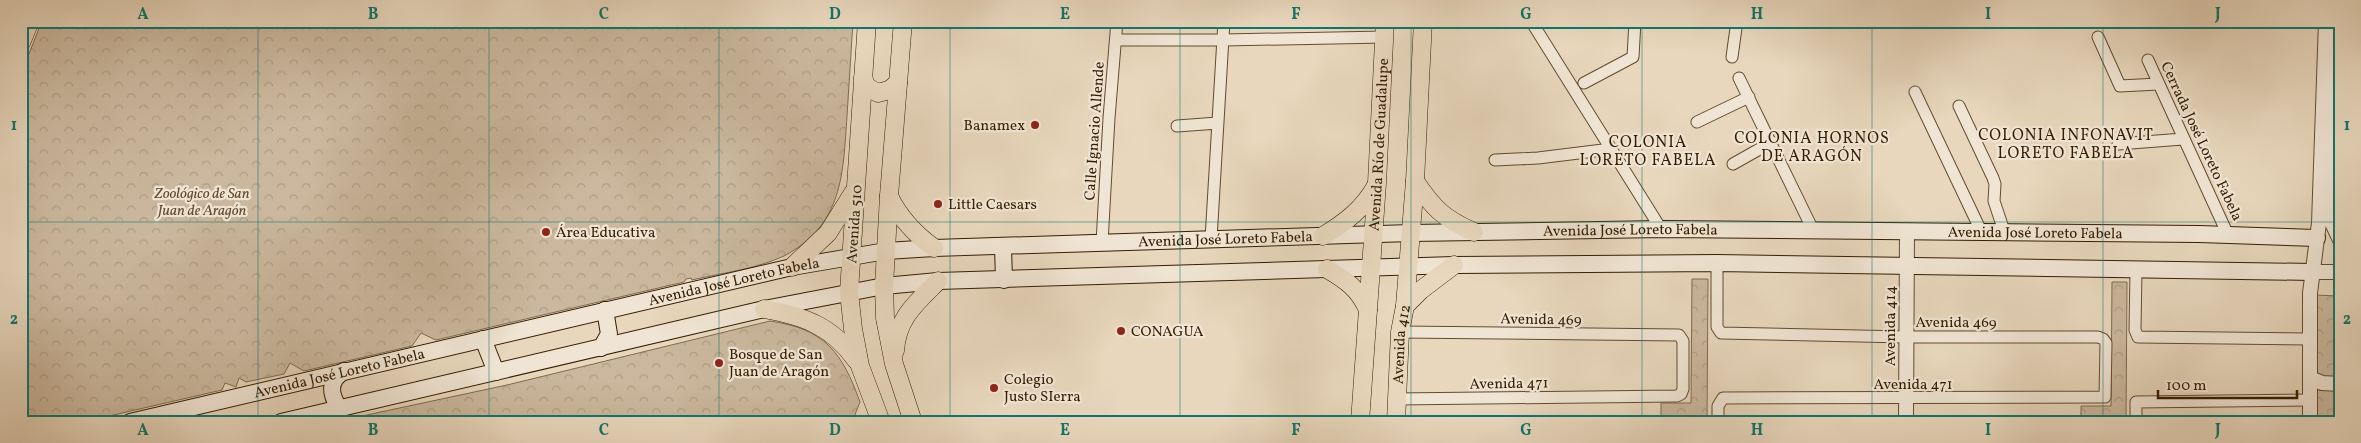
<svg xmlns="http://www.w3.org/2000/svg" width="2361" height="443" viewBox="0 0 2361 443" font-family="Vollkorn,serif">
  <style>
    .park { fill: url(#park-crowns); stroke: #806a4e }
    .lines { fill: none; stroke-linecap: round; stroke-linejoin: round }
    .minor-casing { stroke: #624c2f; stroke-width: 13 }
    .tertiary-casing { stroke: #624c2f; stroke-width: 16 }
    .secondary-casing { stroke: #351d00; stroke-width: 18 }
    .primary-casing { stroke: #351d00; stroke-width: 19 }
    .minor { stroke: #f0e5d4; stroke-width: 11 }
    .tertiary { stroke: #f0e5d4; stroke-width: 14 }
    .secondary { stroke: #f0e5d4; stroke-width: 16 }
    .primary { stroke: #e8d7bd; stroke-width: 18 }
    .grid { fill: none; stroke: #0f766e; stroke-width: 1; stroke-opacity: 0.55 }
    .poi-dot { fill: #8f2418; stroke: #f0e5d4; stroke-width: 2 }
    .labels { text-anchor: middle; stroke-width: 4.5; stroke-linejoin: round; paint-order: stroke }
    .poi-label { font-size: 15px; fill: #351d00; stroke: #f0e5d4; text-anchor: start }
    .street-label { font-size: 15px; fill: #351d00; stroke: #f0e5d4 }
    .park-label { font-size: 15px; font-style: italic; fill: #624b2f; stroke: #f0e5d4 }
    .neighbourhood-label { font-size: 16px; letter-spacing: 1px; fill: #351d00; stroke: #f0e5d4 }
    .neatline { fill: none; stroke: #0f766e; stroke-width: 2 }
    .grid-label { font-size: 16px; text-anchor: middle; font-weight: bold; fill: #0f766e }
  </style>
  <defs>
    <pattern id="park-crowns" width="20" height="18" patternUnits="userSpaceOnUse" patternTransform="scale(1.25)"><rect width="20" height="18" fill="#cab79d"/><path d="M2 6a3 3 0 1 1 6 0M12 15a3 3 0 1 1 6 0" fill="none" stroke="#ae9d85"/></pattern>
  </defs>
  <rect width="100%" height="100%" fill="#e8d7bd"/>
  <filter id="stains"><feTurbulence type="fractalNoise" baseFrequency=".004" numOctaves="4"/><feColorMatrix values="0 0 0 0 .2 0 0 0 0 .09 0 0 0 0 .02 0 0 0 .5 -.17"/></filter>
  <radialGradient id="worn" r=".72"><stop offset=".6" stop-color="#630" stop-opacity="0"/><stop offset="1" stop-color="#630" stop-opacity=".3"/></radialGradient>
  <path class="park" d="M42,21H853C851,53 849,84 847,116C843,174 843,225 784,256C756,269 722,273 692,280L691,278L686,279L684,282L436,340L421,333L412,346L304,371L290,363L284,374L246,382L239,378L236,387L225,383L222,390L83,422H21V74Z
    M1692,279H1708L1707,422H1661V403H1691Z
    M2112,282H2127L2126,422H2081V406H2111Z
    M2314,295L2340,296V422H2313Z
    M770,321C825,329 842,352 860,402L852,422H334L507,385Z"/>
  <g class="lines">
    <g class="minor-casing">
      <path id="minor" d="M1531,21L1661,229
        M2098,37L2120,86L2158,84
        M1116,40H1223L1385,37
        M1732,57L1737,21
        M2148,60L2228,235
        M1739,78L1813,230
        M1584,83L1633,57L1635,21
        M1915,92L1981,231
        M1959,106L1993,178L1995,184L1994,201L2004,231
        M1697,122L1749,97
        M1177,126L1218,123
        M2118,144L2183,139
        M1495,160L1538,158L1611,149
        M1733,164L1772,142
        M1211,239L1224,21
        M1102,243L1109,118L1117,21
        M1717,263V327L1721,333L1906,337H2098L2103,339L2106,343L2105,397L1723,398L1718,406V422
        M2136,270L2135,330L2138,337L2310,339
        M1397,399L1677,396L1681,394L1683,389V341L1679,335L1400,332
        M2136,422V402L2310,400"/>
    </g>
    <g class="tertiary-casing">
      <path id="tertiary" d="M2336,21L2332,223L2340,240
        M2312,272H2340
        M2310,378L2322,383L2340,384
        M1906,422L1907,231
        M2310,422V293L2319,223L2326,21"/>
    </g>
    <g class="secondary-casing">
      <g id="secondary">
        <path d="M1003,247L1004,280"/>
        <path d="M483,339L496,372"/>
        <path d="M601,348L609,334L605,310"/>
        <path d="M339,408C330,394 328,381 344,371"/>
        <path id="s1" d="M130,422L792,267L886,251L934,248L1411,233L1661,229L2199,234L2317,238"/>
        <path d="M281,422L764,309L884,286L938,281L1454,265L1717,263L2312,272"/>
      </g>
    </g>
    <g class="primary-casing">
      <g id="primary">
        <path d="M867,21L849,292L853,329L860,366L881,422"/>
        <path d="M903,21L889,196L884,286L885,318L894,364L913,422"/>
        <path d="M21,43L30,21"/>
        <path d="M863,78L867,87L878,93L889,90L898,83"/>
        <path d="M1415,181C1433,208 1444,219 1474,232"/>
        <path d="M889,196C899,217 915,234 934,248"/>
        <path d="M1323,236C1346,222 1363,209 1376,186"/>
        <path d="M792,267L828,233L853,193"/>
        <path d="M1327,269C1346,280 1359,289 1368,310"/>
        <path d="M1405,306L1421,290L1454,265"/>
        <path d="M764,309C804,316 832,326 856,360"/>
        <path d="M895,351C897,318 916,303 938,281"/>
        <path id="s2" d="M1360,422L1377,183L1385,21"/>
        <path id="s3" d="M1396,422L1400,332L1405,306L1415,181L1423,21"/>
      </g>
    </g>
    <use href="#minor" class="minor"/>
    <use href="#tertiary" class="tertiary"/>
    <use href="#secondary" class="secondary"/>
    <use href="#primary" class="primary"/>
  </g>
  <path class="grid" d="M258,21V422M489,21V422M719,21V422M950,21V422M1180,21V422M1411,21V422M1642,21V422M1872,21V422M2103,21V422M21,222H2340"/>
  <g class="poi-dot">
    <circle cx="1035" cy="125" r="5"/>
    <circle cx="938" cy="204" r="5"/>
    <circle cx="546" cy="232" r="5"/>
    <circle cx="1121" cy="331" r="5"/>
    <circle cx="719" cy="363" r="5"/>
    <circle cx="994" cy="388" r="5"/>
  </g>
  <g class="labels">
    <g class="poi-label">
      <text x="1025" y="130" text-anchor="end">Banamex</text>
      <text x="948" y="209">Little Caesars</text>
      <text x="556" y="237">Área Educativa</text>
      <text x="1131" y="336">CONAGUA</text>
      <text x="729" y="359">Bosque de San<tspan x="729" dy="17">Juan de Aragón</tspan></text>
      <text x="1004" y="384">Colegio<tspan x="1004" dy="17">Justo SIerra</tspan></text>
    </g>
    <g class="street-label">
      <text transform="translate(1094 131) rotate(-86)" y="5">Calle Ignacio Allende</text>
      <text transform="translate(2202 141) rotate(65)" y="5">Cerrada José Loreto Fabela</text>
      <text dy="5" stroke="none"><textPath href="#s2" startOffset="278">Avenida Río de Guadalupe</textPath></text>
      <text transform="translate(854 224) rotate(-86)" y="5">Avenida 510</text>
      <text dy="5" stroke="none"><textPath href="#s1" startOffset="1520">Avenida José Loreto Fabela</textPath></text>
      <text dy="5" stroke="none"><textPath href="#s1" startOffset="1925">Avenida José Loreto Fabela</textPath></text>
      <text dy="5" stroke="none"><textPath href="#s1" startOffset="1115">Avenida José Loreto Fabela</textPath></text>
      <text dy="5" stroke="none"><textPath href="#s1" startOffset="620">Avenida José Loreto Fabela</textPath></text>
      <text transform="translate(1541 319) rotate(1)" y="5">Avenida 469</text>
      <text x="1956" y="327">Avenida 469</text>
      <text transform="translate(1890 326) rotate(-90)" y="5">Avenida 414</text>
      <text dy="5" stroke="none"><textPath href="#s3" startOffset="78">Avenida 412</textPath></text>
      <text dy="5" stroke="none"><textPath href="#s1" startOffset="215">Avenida José Loreto Fabela</textPath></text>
      <text transform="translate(1509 383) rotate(-1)" y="5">Avenida 471</text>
      <text x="1913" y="389">Avenida 471</text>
    </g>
    <g class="park-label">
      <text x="202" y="198">Zoológico de San<tspan x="202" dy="17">Juan de Aragón</tspan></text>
    </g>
    <g class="neighbourhood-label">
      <text x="2066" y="140">COLONIA INFONAVIT<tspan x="2066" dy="18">LORETO FABELA</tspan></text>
      <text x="1812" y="143">COLONIA HORNOS<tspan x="1812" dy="18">DE ARAGÓN</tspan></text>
      <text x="1648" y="147">COLONIA<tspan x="1648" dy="18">LORETO FABELA</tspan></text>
    </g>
  </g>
  <rect width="2361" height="443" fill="none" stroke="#e8d7bd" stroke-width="55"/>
  <path d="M2158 390v8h139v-8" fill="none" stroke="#351d00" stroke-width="2.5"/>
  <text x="2166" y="390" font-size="15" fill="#351d00" stroke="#f0e5d4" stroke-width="4" paint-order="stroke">100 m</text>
  <rect x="28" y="28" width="2306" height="388" class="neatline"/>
  <g class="grid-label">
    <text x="143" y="19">A</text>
    <text x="373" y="19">B</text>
    <text x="604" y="19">C</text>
    <text x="835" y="19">D</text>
    <text x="1065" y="19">E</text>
    <text x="1296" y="19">F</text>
    <text x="1526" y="19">G</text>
    <text x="1757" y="19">H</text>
    <text x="1988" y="19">I</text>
    <text x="2218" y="19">J</text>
    <text x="14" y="130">1</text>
    <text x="2347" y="130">1</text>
    <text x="14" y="324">2</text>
    <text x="2347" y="324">2</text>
    <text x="143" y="435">A</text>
    <text x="373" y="435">B</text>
    <text x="604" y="435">C</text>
    <text x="835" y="435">D</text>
    <text x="1065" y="435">E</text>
    <text x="1296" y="435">F</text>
    <text x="1526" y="435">G</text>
    <text x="1757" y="435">H</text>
    <text x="1988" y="435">I</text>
    <text x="2218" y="435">J</text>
  </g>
  <rect width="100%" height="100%" filter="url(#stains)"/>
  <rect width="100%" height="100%" fill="url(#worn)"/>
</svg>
